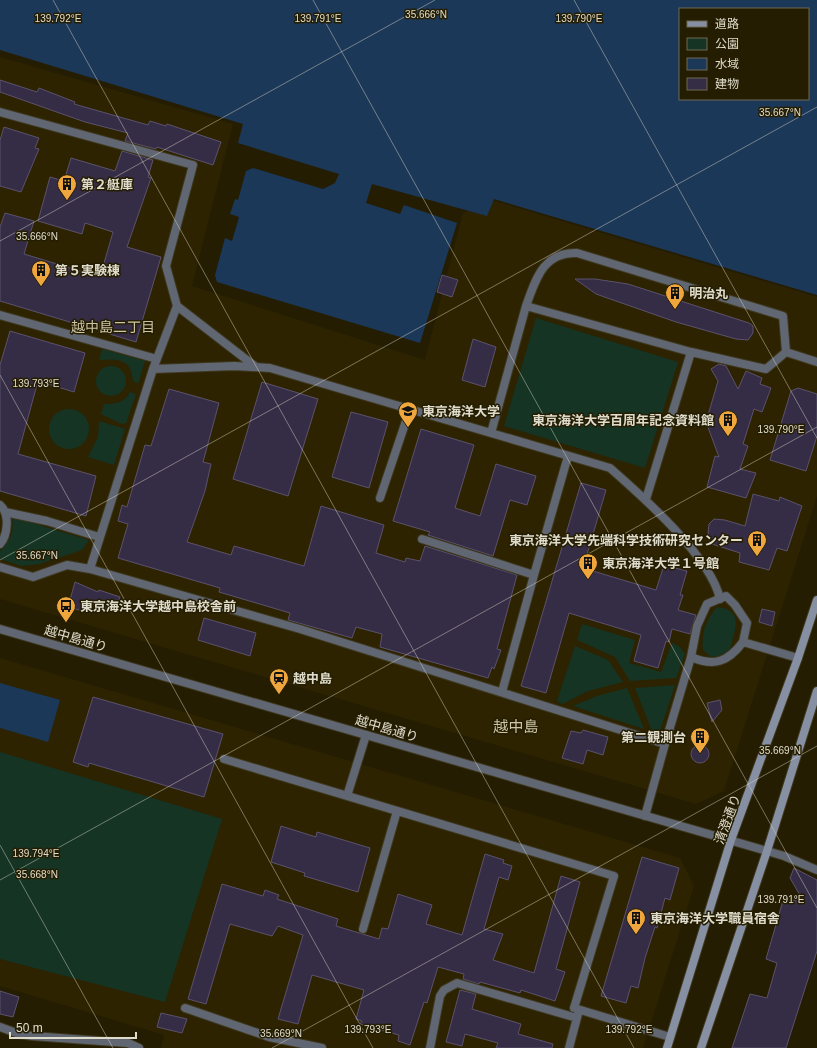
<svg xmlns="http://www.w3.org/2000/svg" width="817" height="1048" viewBox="0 0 817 1048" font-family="Arial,'Noto Sans JP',sans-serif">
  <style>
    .built { fill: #2d2300 }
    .green { fill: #153424 }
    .water { fill: #1c3858; fill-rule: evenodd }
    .building { fill: #352c45; stroke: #5b526d }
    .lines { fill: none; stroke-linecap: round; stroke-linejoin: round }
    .service-casing { stroke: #3e381e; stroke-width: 10 }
    .tertiary-casing { stroke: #3e381e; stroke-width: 10 }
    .secondary-casing { stroke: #3e381e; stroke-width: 10 }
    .service { stroke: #606672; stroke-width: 8 }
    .tertiary { stroke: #606672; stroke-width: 8 }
    .secondary { stroke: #8690a2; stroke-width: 8 }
    .ticks { fill: none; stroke: #e0dccc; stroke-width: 1; stroke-opacity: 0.45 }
    .labels { text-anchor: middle; stroke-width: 3; stroke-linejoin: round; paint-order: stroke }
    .poi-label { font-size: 13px; font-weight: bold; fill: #e0dccc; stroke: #241d02; text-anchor: start }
    .street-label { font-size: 13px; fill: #e0dccc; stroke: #241d02 }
    .neighbourhood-label { font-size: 14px; fill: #cdc4a4; stroke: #241d02 }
    .quarter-label { font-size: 15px; fill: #cdc4a4; stroke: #241d02 }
    .ticks-label { font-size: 10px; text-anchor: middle; fill: #e0dccc; stroke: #241d02; stroke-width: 3; stroke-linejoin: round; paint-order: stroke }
  </style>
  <rect width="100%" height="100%" fill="#241d02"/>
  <path class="built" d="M0,57L233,124L192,286L425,360L463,213L495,201L817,297V496L724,791L696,804L0,599Z
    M0,658L680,858L694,886L643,1048H161L164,1035L0,986Z"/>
  <path class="green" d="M536,318L678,362L645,468L504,426Z
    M102,349L145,361L138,384L133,381C131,358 117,359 99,360Z
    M96 381a15 15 0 1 1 30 0a15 15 0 1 1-30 0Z
    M130,392L136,394L126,423L122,424L101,414L104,404C115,404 124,403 130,392Z
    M49 429a20 20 0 1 1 40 0a20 20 0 1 1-40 0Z
    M99,421L125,429L114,465L88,457L98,437Z
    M12,517L89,540L82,550L39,564L22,566L0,559V551C11,540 14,533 12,517Z
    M717,607C738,609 738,621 733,638C732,642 731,647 729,650C723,655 718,656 711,657L703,650C701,634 706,619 717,607Z
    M582,624L635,640L629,663L661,672L672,643L679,646L685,654L676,678L630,681L615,657L577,640Z
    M575,646L608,660L623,682L588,691L562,704L557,701Z
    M675,685L659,734L652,731L635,688Z
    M627,688L644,729L573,706L597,696Z
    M0,752L222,819L165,1002L0,959Z"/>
  <path class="water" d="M0,0H817V295L494,199L487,216L372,184L366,203L400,214L404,205L457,223L420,343L217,282L215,275L225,238L232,241L239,217L230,214L235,199L238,200L246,171L253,168L323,189L335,183L339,174L238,143L243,124L0,50ZM680,9H808V99H680Z
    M0,683L60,700L48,742L0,728Z"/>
  <path class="building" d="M0,80L37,92L39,88L75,102L74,104L148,125L150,121L166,126L167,124L221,142L213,165L157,147L156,149L125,141L128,133L85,122L0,92Z
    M4,127L39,138L35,148L39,149L21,192L0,186V140Z
    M122,151L153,160L148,177L151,178L127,247L161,257L136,342L0,301V227L5,213L34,221L24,254L100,277L113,232L85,223L82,234L38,221L50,177L64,181L71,158L115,171Z
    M442,275L458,280L452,297L437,292Z
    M575,279H595L628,284L749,323L753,326V333L748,340L736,339L676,322L596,294Z
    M10,331L85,353L74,392L38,381L18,454L96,476L86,516L0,491V365Z
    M473,339L496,347L485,387L462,380Z
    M719,364L726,366L738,389L746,371L762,378L760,384L771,388L762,412L754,409L743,444L748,446L740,469L756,473L746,498L707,487L715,456L719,457L706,422L718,381L711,369Z
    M262,382L318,399L288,496L233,479Z
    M798,388L817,394V436L806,471L770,460L791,391Z
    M169,389L219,403L203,462L211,464L205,491L187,542L231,555L234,546L304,566L321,506L384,525L376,553L405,562L406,558L420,561L425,546L517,575L497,649L501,650L494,669L492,667L488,678L380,647L382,634L356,627L352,638L288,620L290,613L219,592L220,588L118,558L128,524L118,521L122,505L127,507L145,445L151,446Z
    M351,412L388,422L369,488L332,477Z
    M421,429L474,445L455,508L480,516L496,464L536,476L527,505L510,500L493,556L428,535L430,532L393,521Z
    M581,483L606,490L583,568L656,590L664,565L687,571L680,595H683L678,610L696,615L690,634L672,629L669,642L666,641L658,668L634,661L641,635L569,613L546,693L521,686Z
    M753,494L779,501L780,497L802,506L787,551L777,548L769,570L739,562L740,553L712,544L709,541L708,534L709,524L714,519L725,520L745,526Z
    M75,582L98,592L99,590L120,597L115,612L89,603L86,612L68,607Z
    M762,609L775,612L772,626L759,622Z
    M204,618L256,633L250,656L198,640Z
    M93,697L223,734L204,797L89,763L88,767L73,762Z
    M720,700L722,710L712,722L707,703Z
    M583,730L608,737L603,755L587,750L583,764L562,758L571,731L581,733Z
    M691 754a9 9 0 1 1 18 0a9 9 0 1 1-18 0Z
    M281,826L316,837L317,832L370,848L358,892L304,876L305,873L271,862Z
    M485,854L504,860L503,863L512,866L508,880L499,877L484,929L503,934L493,960L534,973L561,876L580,882L556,969L565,972L555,1001L521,990L520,993L480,982L479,984L463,979L464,974L438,967L427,1003L424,1002L410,1045L398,1041L399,1035L360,1024L362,1021L356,1019L364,990L312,975L298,1024L278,1019L303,935L278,926L272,936L230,924L206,1004L188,999L222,884L263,896L265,890L279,895L277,899L338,919L336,926L379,939L382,928L388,929L398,894L432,905L426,924L462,935Z
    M642,857L679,868L670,900L665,898L657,928L655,927L645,958L638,988L631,986L626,1003L601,996Z
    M794,868L817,880V951L786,1048H732L750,994L767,998L777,963L766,959L784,897L805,904L790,878Z
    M460,990L476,994L472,1009L521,1024L518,1034L553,1044L552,1048H496L498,1043L465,1034L462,1046L446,1042Z
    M0,991L19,997L13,1017L0,1014Z
    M161,1013L187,1019L182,1033L157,1027Z"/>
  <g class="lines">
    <g class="service-casing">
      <path id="service" d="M0,112L193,165L166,266L177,306L153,369
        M177,306L256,367
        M526,306C536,279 543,252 577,253L783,316L786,352
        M0,315L157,359
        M491,433L526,306L691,352
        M380,498L410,409
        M646,499L691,352L766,369L786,352L817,362
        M0,505C10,514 8,535 0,544
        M5,512L47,521L99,537
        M422,539L534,575
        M0,567L33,577L67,565L90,569
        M743,642C728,662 714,667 691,657L697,626L707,604L726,596L735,605L747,623L743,642L798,658
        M691,657L665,744L300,629L90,569L153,369L234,366L270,368L610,468C642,496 711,557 720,599
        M502,692L534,575L568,456
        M224,759L614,876L574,1008L670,1037
        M347,796L366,735
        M645,816L665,744
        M767,851L784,856L817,870
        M363,929L397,811
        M185,1008L269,1037L322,1048
        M0,1027L19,1034L32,1036L128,1043L139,1048
        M430,1048L440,996L444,990L457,983L577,1018
        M569,1048L578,1014"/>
    </g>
    <g class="tertiary-casing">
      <path id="tertiary" d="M0,629L767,851"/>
    </g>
    <g class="secondary-casing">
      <path id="secondary" d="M667,1048L731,840L798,658L817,600
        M701,1048L767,851L817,691"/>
    </g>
    <use href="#service" class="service"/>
    <use href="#tertiary" class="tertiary"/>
    <use href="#secondary" class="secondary"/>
  </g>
  <path class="ticks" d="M53,0L634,1048M313,0L817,908M574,0L817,438M0,241L435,0M0,375L373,1048M0,560L817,107M0,845L113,1048M0,880L817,427M272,1048L817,746"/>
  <defs>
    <g id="building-pin" transform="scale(1)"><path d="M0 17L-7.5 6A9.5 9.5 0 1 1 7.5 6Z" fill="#efa73d" stroke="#241d02"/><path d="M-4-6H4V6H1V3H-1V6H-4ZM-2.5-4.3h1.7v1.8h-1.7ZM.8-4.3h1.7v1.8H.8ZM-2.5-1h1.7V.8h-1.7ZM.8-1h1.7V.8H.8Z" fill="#111"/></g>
    <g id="university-pin" transform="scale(1)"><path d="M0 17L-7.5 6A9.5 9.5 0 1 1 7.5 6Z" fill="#efa73d" stroke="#241d02"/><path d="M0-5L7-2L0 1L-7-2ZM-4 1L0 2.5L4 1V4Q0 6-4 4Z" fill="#111"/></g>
    <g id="bus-pin" transform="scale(1)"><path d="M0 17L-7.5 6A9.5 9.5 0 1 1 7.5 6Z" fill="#efa73d" stroke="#241d02"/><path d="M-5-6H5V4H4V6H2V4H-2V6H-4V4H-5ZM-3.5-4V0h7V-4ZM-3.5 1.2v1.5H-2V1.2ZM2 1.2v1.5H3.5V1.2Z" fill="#111"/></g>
    <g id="station-pin" transform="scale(1)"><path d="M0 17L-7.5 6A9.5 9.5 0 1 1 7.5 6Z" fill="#efa73d" stroke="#241d02"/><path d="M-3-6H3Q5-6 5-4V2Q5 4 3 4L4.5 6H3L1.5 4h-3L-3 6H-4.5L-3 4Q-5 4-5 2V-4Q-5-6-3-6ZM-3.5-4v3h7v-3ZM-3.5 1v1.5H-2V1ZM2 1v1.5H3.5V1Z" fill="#111"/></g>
  </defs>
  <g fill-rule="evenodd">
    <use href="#building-pin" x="67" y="184"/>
    <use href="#building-pin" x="41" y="270"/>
    <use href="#building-pin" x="675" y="293"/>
    <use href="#university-pin" x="408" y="411"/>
    <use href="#building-pin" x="728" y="420"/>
    <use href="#building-pin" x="757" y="540"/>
    <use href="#building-pin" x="588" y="563"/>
    <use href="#bus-pin" x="66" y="606"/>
    <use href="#station-pin" x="279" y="678"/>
    <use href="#building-pin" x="700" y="737"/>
    <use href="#building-pin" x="636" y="918"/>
  </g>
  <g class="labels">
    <g class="poi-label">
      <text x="81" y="189">第２艇庫</text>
      <text x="55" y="275">第５実験棟</text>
      <text x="689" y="298">明治丸</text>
      <text x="422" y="416">東京海洋大学</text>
      <text x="714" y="425" text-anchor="end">東京海洋大学百周年記念資料館</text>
      <text x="743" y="545" text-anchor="end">東京海洋大学先端科学技術研究センター</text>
      <text x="602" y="568">東京海洋大学１号館</text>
      <text x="80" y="611">東京海洋大学越中島校舎前</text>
      <text x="293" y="683">越中島</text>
      <text x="686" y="742" text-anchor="end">第二観測台</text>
      <text x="650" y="923">東京海洋大学職員宿舎</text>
    </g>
    <g class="street-label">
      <text transform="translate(76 638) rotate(16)" y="5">越中島通り</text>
      <text transform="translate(387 728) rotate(16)" y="5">越中島通り</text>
      <text transform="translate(727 819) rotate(-70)" y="5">清澄通り</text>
    </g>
    <g class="neighbourhood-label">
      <text x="113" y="332">越中島二丁目</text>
    </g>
    <g class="quarter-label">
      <text x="516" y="732">越中島</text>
    </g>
  </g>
  <g class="ticks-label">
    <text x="426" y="18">35.666°N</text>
    <text x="58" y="22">139.792°E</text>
    <text x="318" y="22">139.791°E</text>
    <text x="579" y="22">139.790°E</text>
    <text x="780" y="116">35.667°N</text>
    <text x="37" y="240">35.666°N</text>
    <text x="36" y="387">139.793°E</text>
    <text x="781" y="433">139.790°E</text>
    <text x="37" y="559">35.667°N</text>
    <text x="780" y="754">35.669°N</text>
    <text x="36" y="857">139.794°E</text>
    <text x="37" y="878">35.668°N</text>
    <text x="781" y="903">139.791°E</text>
    <text x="368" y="1033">139.793°E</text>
    <text x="629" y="1033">139.792°E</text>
    <text x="281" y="1037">35.669°N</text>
  </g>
  <rect x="679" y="8" width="130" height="92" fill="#241d02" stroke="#6f6953"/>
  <rect x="687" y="21" width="20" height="6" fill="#8690a2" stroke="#6f6953"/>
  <text x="715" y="28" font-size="12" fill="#e0dccc">道路</text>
  <rect x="687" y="38" width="20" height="12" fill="#153424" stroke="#6f6953"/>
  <text x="715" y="48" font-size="12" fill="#e0dccc">公園</text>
  <rect x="687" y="58" width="20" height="12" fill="#1c3858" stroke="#6f6953"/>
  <text x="715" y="68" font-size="12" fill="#e0dccc">水域</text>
  <rect x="687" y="78" width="20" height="12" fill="#352c45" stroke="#6f6953"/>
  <text x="715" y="88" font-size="12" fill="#e0dccc">建物</text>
  <path d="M10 1032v6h126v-6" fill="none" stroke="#e0dccc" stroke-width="2"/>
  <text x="16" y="1032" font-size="12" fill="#e0dccc" stroke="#241d02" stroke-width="3" paint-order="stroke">50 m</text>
</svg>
